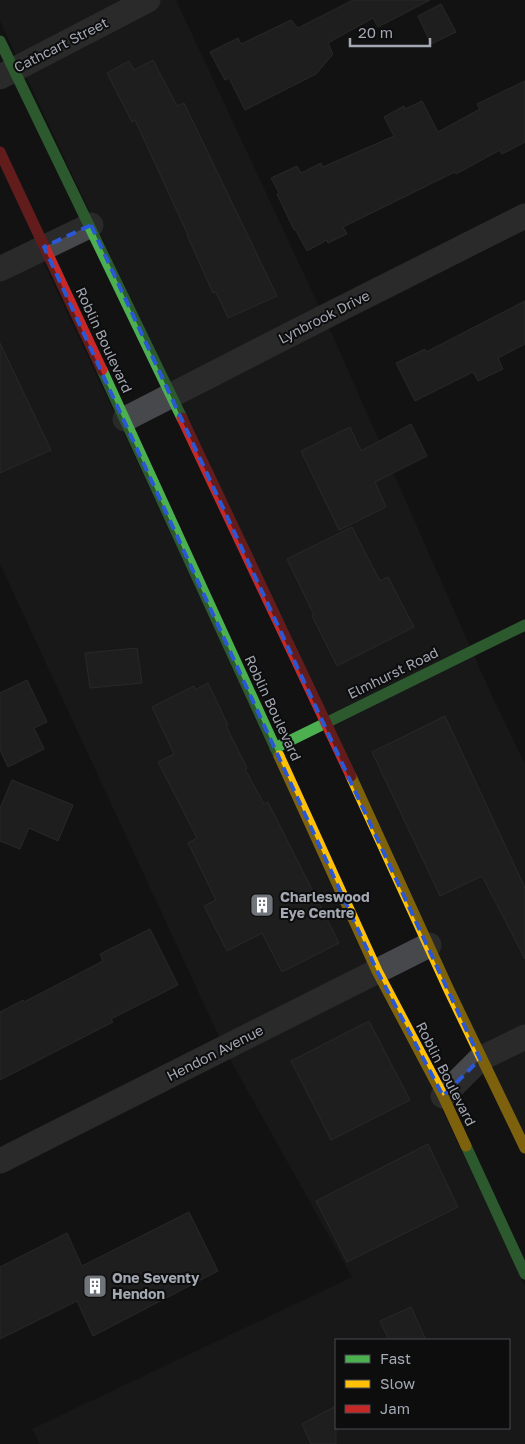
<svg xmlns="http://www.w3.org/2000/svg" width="525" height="1444" viewBox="0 0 525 1444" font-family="'Golos Text',sans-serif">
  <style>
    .built { fill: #1f1f21; fill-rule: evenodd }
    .building { fill: #2d2d2e; stroke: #424346 }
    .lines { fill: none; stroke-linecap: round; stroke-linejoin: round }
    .street { stroke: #47484b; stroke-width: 25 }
    .fast { stroke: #4caf50; stroke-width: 11 }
    .slow { stroke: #ffc107; stroke-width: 11 }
    .jam { stroke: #c62828; stroke-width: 11 }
    .marked { fill: none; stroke: #2a57d4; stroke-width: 4; stroke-dasharray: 10 6; stroke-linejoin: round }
    .labels { text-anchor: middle; stroke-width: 4; stroke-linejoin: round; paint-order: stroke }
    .street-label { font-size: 14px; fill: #a3a8b3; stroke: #0d0d0e }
    .poi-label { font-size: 14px; font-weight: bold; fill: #a3a8b3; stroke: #0d0d0e; text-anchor: start }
  </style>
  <rect width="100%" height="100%" fill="#121213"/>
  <path class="built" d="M0,0H176L332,334L492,696L525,764V1135L490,1064L0,21Z
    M41,257L525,1286V1444H40L32,1429L352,1277L228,1056L0,564V277ZM336,1340H509V1428H336Z"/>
  <path class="building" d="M353,0H430L378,27L373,18L328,43L333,54L316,74L245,110L229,78L225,80L210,52L238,38L241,44L291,20L298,28Z
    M441,4L456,32L431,44L418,16Z
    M153,60L177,106L184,103L277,296L228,318L216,292L213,293L187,235H188L135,120L132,122L107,73L129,61L134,70Z
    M525,81V142L502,154L500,150L456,174L455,172L343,227L347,234L328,243L327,240L307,251L295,229L294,230L277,194L279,193L271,178L297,166L301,173L321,163L323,167L394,136L384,117L404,106L405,109L422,101L438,132L480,109L477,104Z
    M525,301V344L498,358L503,369L478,381L473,372L415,401L396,363L425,349L426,352Z
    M0,343L51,450L0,473Z
    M411,424L427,456L375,482L386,507L339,530L301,451L350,427L361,451Z
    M352,527L380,581L388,577L414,627L337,666L312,616L314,615L287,559Z
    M137,648L142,683L90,688L85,653Z
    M27,680L47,722L34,728L44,749L8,767L0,750V693Z
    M208,683L228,725L226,726L247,768L245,769L264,804L268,802L339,943L282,972L262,933L227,951L204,906L216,900L188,843L197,838L158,762L174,754L152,707L194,686L195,690Z
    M445,716L525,888V959L482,876L440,896L372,752Z
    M12,780L73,805L58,841L29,828L20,849L0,841V808Z
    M150,929L178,985L111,1019L113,1022L0,1080V1012L23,1000L24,1002L103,961L100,954Z
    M369,1021L410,1100L331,1140L291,1061Z
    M428,1144L458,1207L347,1262L316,1201Z
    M189,1212L218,1271L93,1336L77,1301L0,1339V1267L67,1233L82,1266Z
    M411,1307L426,1340H389L380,1321Z
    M336,1406V1444H311L302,1424Z"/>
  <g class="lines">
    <path class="street" d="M0,77L148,0
      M0,269L91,225
      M125,419L328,315L525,216
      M443,1096L480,1059L525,1037
      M0,1161L429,945"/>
    <path class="fast" d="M0,41L182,418
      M102,370L279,756
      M275,748L525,625
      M466,1146L525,1274"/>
    <path class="slow" d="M279,756L377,971L443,1096L466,1146
      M351,776L449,990L525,1148"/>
    <path class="jam" d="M0,152L102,370
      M182,418L351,776"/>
  </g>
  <path d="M0 0H525V1444H0ZM91,225L480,1059L443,1096L377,971L44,247Z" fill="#121213" fill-opacity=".55" fill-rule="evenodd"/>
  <path class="marked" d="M91,225L480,1059L443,1096L377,971L44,247Z"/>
  <defs>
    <g id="building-square" transform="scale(1.25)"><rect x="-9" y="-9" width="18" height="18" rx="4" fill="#70747b" stroke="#0d0d0e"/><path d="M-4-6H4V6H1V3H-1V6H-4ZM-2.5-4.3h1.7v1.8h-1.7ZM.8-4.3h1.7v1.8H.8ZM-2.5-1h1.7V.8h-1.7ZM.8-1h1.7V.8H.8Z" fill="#fff"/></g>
  </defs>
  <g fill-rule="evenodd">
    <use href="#building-square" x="262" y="905"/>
    <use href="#building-square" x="95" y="1286"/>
  </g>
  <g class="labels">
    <g class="street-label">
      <text transform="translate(61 45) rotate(-27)" y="5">Cathcart Street</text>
      <text transform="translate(324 317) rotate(-27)" y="5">Lynbrook Drive</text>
      <text transform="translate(104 340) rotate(65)" y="5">Roblin Boulevard</text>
      <text transform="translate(393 673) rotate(-26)" y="5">Elmhurst Road</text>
      <text transform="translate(273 708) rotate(65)" y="5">Roblin Boulevard</text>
      <text transform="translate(215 1053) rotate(-27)" y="5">Hendon Avenue</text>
      <text transform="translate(446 1074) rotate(63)" y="5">Roblin Boulevard</text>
    </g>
    <g class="poi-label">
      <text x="280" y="902">Charleswood<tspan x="280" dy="16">Eye Centre</tspan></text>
      <text x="112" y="1283">One Seventy<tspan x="112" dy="16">Hendon</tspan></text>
    </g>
  </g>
  <rect x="335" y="1339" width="175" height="90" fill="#0d0d0e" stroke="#494b50"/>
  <rect x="345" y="1355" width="25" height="8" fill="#4caf50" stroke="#494b50"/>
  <text x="380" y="1364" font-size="15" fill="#a3a8b3">Fast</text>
  <rect x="345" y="1380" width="25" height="8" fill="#ffc107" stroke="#494b50"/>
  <text x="380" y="1389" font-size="15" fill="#a3a8b3">Slow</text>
  <rect x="345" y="1405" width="25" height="8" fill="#c62828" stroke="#494b50"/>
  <text x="380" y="1414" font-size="15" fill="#a3a8b3">Jam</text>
  <path d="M350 38v8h80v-8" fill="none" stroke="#a3a8b3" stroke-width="2.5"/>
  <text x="358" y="38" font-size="15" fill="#a3a8b3" stroke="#0d0d0e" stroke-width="4" paint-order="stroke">20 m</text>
</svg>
